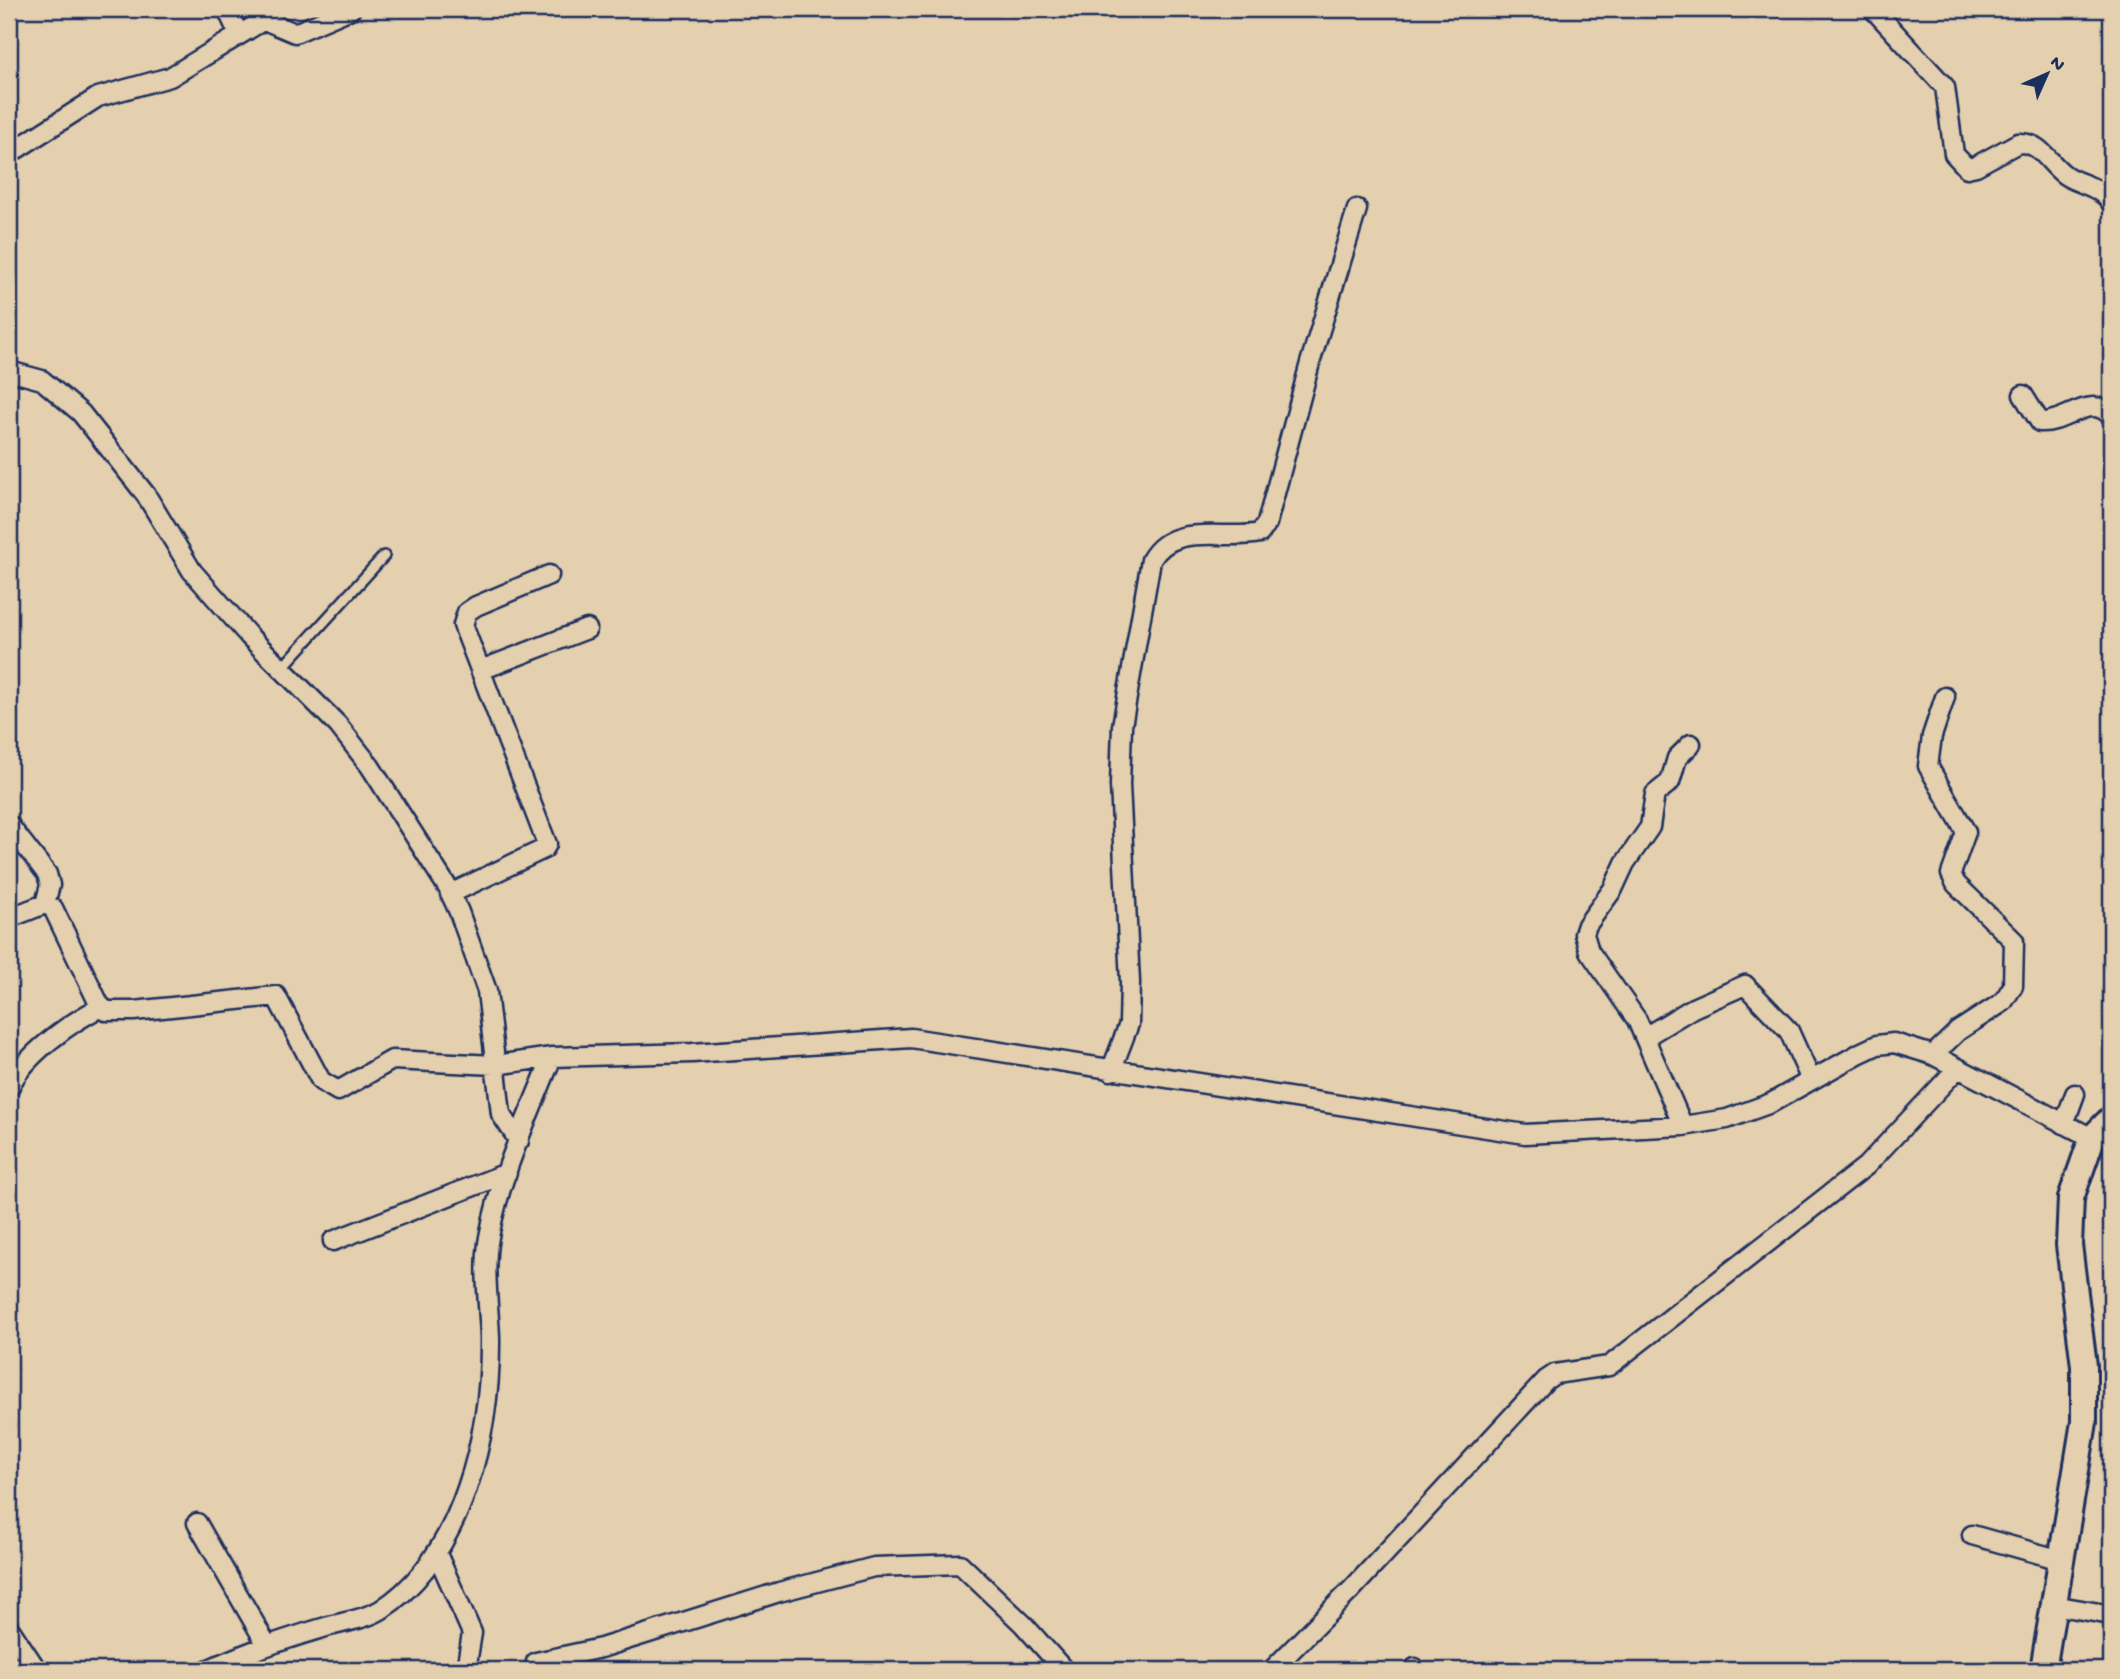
<svg xmlns="http://www.w3.org/2000/svg" width="2120" height="1679" viewBox="0 0 2120 1679" font-family="'Gochi Hand',sans-serif">
  <style>
    .lines { fill: none; stroke-linecap: round; stroke-linejoin: round }
    .service-casing { stroke: #1b2f5e; stroke-width: 14 }
    .minor-casing { stroke: #1b2f5e; stroke-width: 23 }
    .secondary-casing { stroke: #1b2f5e; stroke-width: 30 }
    .service { stroke: #e4cfae; stroke-width: 9 }
    .minor { stroke: #e4cfae; stroke-width: 18 }
    .secondary { stroke: #e4cfae; stroke-width: 24 }
  </style>
  <rect width="100%" height="100%" fill="#e4cfae"/>
  <filter id="ink" filterUnits="userSpaceOnUse"><feTurbulence type="fractalNoise" baseFrequency=".0143" numOctaves="2"/><feDisplacementMap in="SourceGraphic" scale="14" xChannelSelector="R" yChannelSelector="G"/><feConvolveMatrix kernelMatrix="1 2 1 2 8 2 1 2 1" color-interpolation-filters="sRGB"/></filter>
  <g filter="url(#ink)">
    <g class="lines">
      <g class="service-casing">
        <path id="service" d="M282,668L384,556"/>
      </g>
      <g class="minor-casing">
        <path id="minor" d="M227,9L239,35
          M1873,9L1945,87L1954,154L1967,168L1976,166L2018,143C2042,141 2050,167 2068,177C2085,186 2098,186 2111,202
          M9,154L98,97L170,77L264,20L295,33L351,9
          M9,371L42,380L81,413L146,495L192,571L249,636L338,725L370,766L448,888L459,912L487,991L501,1114L519,1141
          M2023,395L2040,422C2066,424 2090,392 2111,416
          M481,670L587,629
          M9,825L47,874L50,885L45,904
          M450,894L544,849L547,844L463,625L467,612L476,606L549,575
          M9,918L45,904L53,908L99,1004L106,1011H134L276,996L321,1081L338,1091L392,1060L495,1065L552,1057
          M1645,1037L1693,1008L1745,985L1789,1031L1811,1080
          M1933,1055L1958,1031L2003,1002L2013,986L2014,941L1956,884L1951,874L1966,832L1928,766L1932,736L1945,697
          M1111,1071L1129,1024L1130,982L1120,785L1122,726L1151,560C1173,521 1223,541 1260,533L1267,523L1310,363L1357,209
          M9,1088C23,1056 71,1022 101,1007
          M2064,1124L2075,1094
          M1683,1126L1637,1020L1589,951L1584,934L1587,925L1613,889L1625,863L1650,827L1655,794L1670,782L1677,758L1691,744
          M333,1241L507,1173
          M197,1523L267,1645
          M1972,1535L2061,1560
          M438,1556L472,1633L466,1670
          M2053,1605L2111,1615
          M9,1628L37,1670
          M536,1662L601,1648L779,1592L874,1567L960,1564L1023,1624L1064,1670
          M207,1670C246,1652 285,1639 326,1627C343,1622 367,1619 382,1609C464,1555 491,1430 490,1338C489,1306 483,1270 489,1237C500,1175 529,1115 552,1057L692,1053L911,1038L1525,1134L1683,1126L1727,1119L1771,1103L1860,1053L1877,1045L1894,1043L1933,1055L2092,1138
          M1272,1670L1352,1589L1546,1380L1555,1374L1609,1366L1866,1166L1956,1070
          M1414,1670L1415,1668"/>
      </g>
      <g class="secondary-casing">
        <path id="secondary" d="M2043,1670L2084,1422V1366L2069,1245L2071,1198L2092,1138L2111,1119"/>
      </g>
      <use href="#service" class="service"/>
      <use href="#minor" class="minor"/>
      <use href="#secondary" class="secondary"/>
    </g>
  </g>
  <rect width="2120" height="1679" fill="none" stroke="#e4cfae" stroke-width="35"/>
  <rect x="18" y="18" width="2085" height="1644" fill="none" stroke="#1b2f5e" stroke-width="2.5" filter="url(#ink)"/>
  <g transform="translate(2047 74) rotate(45)" stroke="#e4cfae" stroke-width="5" paint-order="stroke">
  <path d="M0-5L12 26L0 18L-12 26Z" fill="#1b2f5e"/>
  <text y="-10" font-size="19" font-weight="bold" text-anchor="middle" fill="#1b2f5e">N</text>
  </g>
</svg>
